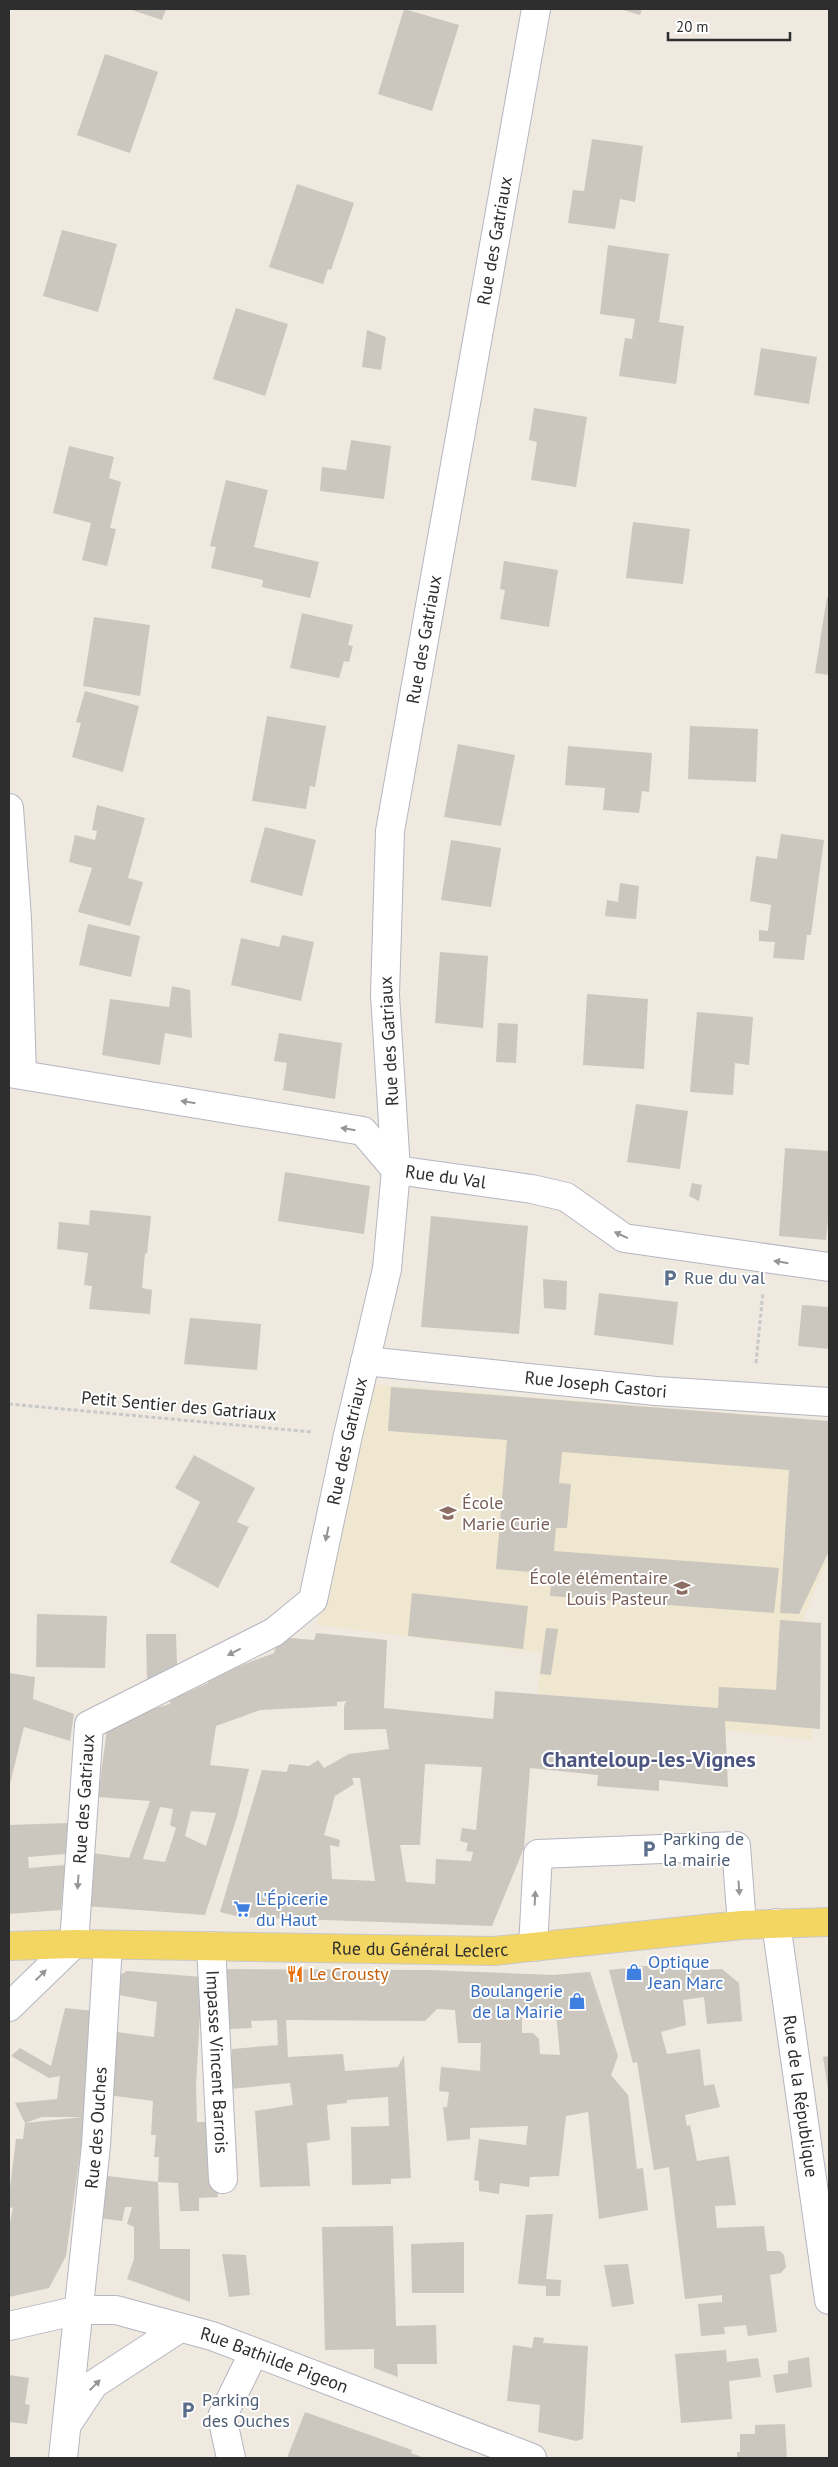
<svg xmlns="http://www.w3.org/2000/svg" width="838" height="2467" viewBox="0 0 838 2467" font-family="'PT Sans',sans-serif">
  <style>
    .education { fill: #f0e7d0 }
    .building { fill: #cbc7be; fill-rule: evenodd }
    .lines { fill: none; stroke-linecap: round; stroke-linejoin: round }
    .minor-casing { stroke: #b4b6c1; stroke-width: 30 }
    .major-casing { stroke: #c9c9c9; stroke-width: 30 }
    .path { stroke: #c9c9c9; stroke-width: 3; stroke-dasharray: 4 2.5; stroke-linecap: butt }
    .minor { stroke: #fff; stroke-width: 28 }
    .major { stroke: #f3d561; stroke-width: 28 }
    .oneway { fill: #969696 }
    .labels { text-anchor: middle; stroke-width: 4; stroke-linejoin: round; paint-order: stroke }
    .street-label { font-size: 18px; fill: #2e2e2e; stroke: #fff }
    .service-label { font-size: 18px; fill: #4e5e75; stroke: #fff; text-anchor: start }
    .education-label { font-size: 18px; fill: #785e54; stroke: #fff; text-anchor: start }
    .shop-label { font-size: 18px; fill: #366cbe; stroke: #fff; text-anchor: start }
    .food-label { font-size: 18px; fill: #c56008; stroke: #fff; text-anchor: start }
    .district-label { font-size: 22px; font-weight: bold; fill: #4c5480; stroke: #fff }
  </style>
  <rect width="100%" height="100%" fill="#efe9e0"/>
  <path class="education" d="M369,1384L829,1421V1555L802,1621L817,1623L812,1740L725,1730V1708L538,1694L541,1653L317,1625Z"/>
  <path class="building" d="M129,9H166L162,20Z
    M404,9L459,25L432,111L378,94Z
    M620,9H642L640,15Z
    M105,54L158,72L130,153L77,135Z
    M592,139L643,146L635,202L620,199L615,229L568,223L573,190L584,191Z
    M297,184L354,203L331,270L328,269L323,284L269,267Z
    M62,230L117,244L98,312L43,296Z
    M608,245L669,254L659,322L684,326L676,384L619,376L625,338L632,339L635,319L600,314Z
    M236,308L288,324L265,396L213,379Z
    M367,330L386,337L381,370L362,367Z
    M761,348L817,357L809,404L754,395Z
    M534,408L587,417L576,487L531,480L537,442L529,440Z
    M351,440L391,446L384,499L320,491L322,467L346,470Z
    M69,446L114,457L109,478L121,482L110,528L116,529L107,566L82,560L91,523L53,513Z
    M226,480L268,490L254,547L319,562L310,598L262,587L263,580L211,568L216,547L210,546Z
    M633,522L690,529L683,584L626,578Z
    M504,561L558,570L549,627L500,619L505,590L500,589Z
    M827,597H829V675L815,673Z
    M302,613L353,625L348,645L353,646L349,662L344,661L339,678L290,668Z
    M94,617L150,625L140,696L83,686Z
    M85,691L139,706L123,772L72,757L81,723L76,722Z
    M267,716L326,726L315,787L310,786L306,809L252,801Z
    M690,726L758,729L756,782L688,779Z
    M458,744L515,755L501,826L444,817Z
    M568,746L652,753L649,792L642,791L639,813L603,810L605,788L565,785Z
    M97,805L145,818L128,878L143,882L130,926L78,912L92,868L69,862L75,835L95,840L97,831L92,830Z
    M265,827L316,840L302,896L250,882Z
    M781,834L824,840L811,935H807L804,960L773,958L775,942L759,941V930L768,931L771,905L750,901L756,856L777,859Z
    M451,840L501,848L491,907L441,900Z
    M620,883L639,886L636,919L605,916L607,900L618,902Z
    M88,924L140,936L131,977L79,965Z
    M282,935L314,942L301,1001L231,985L241,938L279,947Z
    M440,952L488,956L483,1028L435,1023Z
    M172,986L190,990L192,1038L165,1033L160,1065L102,1055L110,999L169,1007Z
    M587,994L648,999L644,1069L583,1065Z
    M697,1012L753,1017L749,1065L735,1063L733,1095L690,1092Z
    M498,1023L518,1024L516,1063L496,1062Z
    M279,1033L342,1043L335,1099L283,1090L287,1063L274,1061Z
    M636,1104L688,1111L680,1169L627,1162Z
    M785,1148L829,1151V1210L826,1240L779,1236Z
    M285,1172L370,1186L364,1234L278,1221Z
    M692,1183L702,1185L699,1201L689,1196Z
    M90,1210L151,1216L147,1254L145,1253L142,1288L152,1290L150,1314L89,1309L92,1286L84,1285L88,1253L57,1249L59,1222L89,1225Z
    M431,1216L528,1226L519,1334L421,1327Z
    M543,1279L567,1281L566,1310L544,1308Z
    M599,1293L678,1302L673,1345L594,1335Z
    M802,1305L829,1307V1349L798,1346Z
    M190,1318L261,1324L257,1370L184,1364Z
    M391,1387L829,1421V1551L799,1614L780,1613L789,1470L562,1452L559,1483L571,1484L567,1528H556L554,1551L779,1568L774,1613L550,1596L552,1574L496,1569L507,1440L388,1431Z
    M194,1455L255,1488L237,1522L249,1527L218,1588L170,1562L200,1502L175,1488Z
    M412,1593L528,1606L523,1649L408,1636Z
    M37,1614L107,1616L105,1668L36,1667Z
    M780,1620L821,1623L820,1729L725,1721L728,1787L659,1780V1791L597,1786L598,1775L530,1768L524,1848L492,1926L240,1917L220,1912L262,1770L287,1772L289,1764L309,1766L318,1760L324,1768L349,1754L389,1749L386,1729L344,1730V1706L346,1701L337,1702V1706L260,1710L216,1726L210,1765L249,1769L237,1817L205,1915L85,1906L92,1853L129,1858L150,1801L98,1797L107,1729L149,1710L170,1704V1700L208,1683V1678L274,1653L279,1637L314,1640L316,1633L387,1640L384,1708L493,1719L495,1691L718,1708L719,1687L776,1690ZM425,1764L482,1767L476,1830L462,1828L460,1841L468,1843L466,1851L473,1852L471,1861L436,1859L435,1884L406,1882L400,1845H420ZM352,1778H360L375,1881L332,1879L330,1845L339,1847L340,1840L324,1835L335,1796L354,1784ZM160,1807L173,1809L170,1825L176,1828L165,1862L143,1859ZM191,1811L216,1813L206,1846L185,1836Z
    M546,1628L558,1629L551,1675L540,1674Z
    M146,1634H176L177,1665L147,1680Z
    M9,1673L35,1677L33,1699L74,1714L70,1741L24,1727L9,1788Z
    M69,1823L66,1854L28,1857L29,1868L65,1865L61,1910L9,1914V1825Z
    M700,1960L701,1970L722,1969L739,1983L742,2021L707,2024L704,1997L683,2000L686,2025L661,2032L667,2054L700,2049L704,2086L714,2084L720,2107L685,2115L687,2126L690,2125L697,2161L729,2156L736,2205L715,2206L717,2228L764,2226L767,2251H780L784,2255L786,2267L781,2273L770,2275L777,2332L748,2336L746,2325L724,2327L725,2334L701,2336L698,2304L722,2302V2295L685,2299L669,2167L654,2170L637,2062L633,2063L609,1970Z
    M224,1969L431,1970L553,1975L590,1972L618,2056L611,2075L628,2095L637,2169L643,2168L648,2210L599,2219L588,2112L566,2116L559,2176L530,2177L529,2187L500,2183L499,2194L479,2191V2181L474,2180L479,2139L526,2145L528,2126L470,2128V2139L447,2141L443,2107H447L449,2092L439,2091L441,2067L480,2071L481,2043H458L455,2010L437,2009L425,2021L286,2020L288,2057L343,2054L345,2071L398,2067L404,2055L411,2178L391,2179V2184L352,2185L351,2127L389,2126L388,2097L347,2100V2103L327,2105L330,2140L307,2143L310,2186L260,2187L255,2111L293,2105L290,2083L230,2089L232,2049L278,2045L277,2020L251,2021L252,2028L230,2029ZM556,2013L560,2055L540,2054L539,2039L533,2033H522V2014Z
    M127,1971L202,1977L196,2086L197,2122H211L218,2197L199,2198V2211H180L178,2183L158,2182L159,2157H154L156,2135H151L153,2101L108,2095L109,2031L154,2037L157,2002L113,1994V1979Z
    M65,2008L94,2011L85,2117L66,2256L49,2288L9,2297V2227L13,2208L9,2207V2196L16,2139H23L25,2123L83,2117H42L25,2123L15,2103L57,2099L60,2076L49,2078L11,2056L20,2048L51,2066Z
    M829,2056V2089H828L823,2057Z
    M99,2175L158,2182L160,2249H190V2302L127,2279L134,2259V2227L127,2224L132,2207H125L122,2221L92,2217Z
    M553,2214L546,2279L561,2280L560,2296H546V2286L518,2284L526,2215Z
    M393,2226L396,2326L436,2325L437,2364H397L398,2377L374,2368V2349L325,2350L322,2227Z
    M464,2242V2293H412L411,2244Z
    M222,2254L246,2255L250,2295L229,2297Z
    M628,2264L634,2304L612,2307L604,2265Z
    M534,2337L544,2338L543,2343L588,2346L583,2439L576,2441L538,2432L540,2405L507,2401L513,2345L532,2348Z
    M726,2350L727,2362L758,2358L761,2377L729,2381L732,2419L681,2423L675,2354Z
    M809,2357L812,2387L776,2393L773,2375L788,2373V2361Z
    M9,2375L29,2378L25,2404L30,2405L27,2424L9,2422Z
    M305,2412L412,2450L411,2453L425,2458H287Z
    M785,2424L787,2458H737V2452H740V2434H755V2425Z"/>
  <g class="lines">
    <g class="minor-casing">
      <g id="minor">
        <path d="M9,808L17,919L22,1074"/>
        <path id="s1" d="M9,1073L363,1131L396,1170L532,1189L566,1197L624,1238L829,1267"/>
        <path id="s2" d="M365,1361L656,1391L829,1402"/>
        <path id="s3" d="M776,1923L829,2300"/>
        <path id="s4" d="M211,1946L223,2179"/>
        <path d="M533,1947L538,1854L736,1846L742,1925"/>
        <path id="s5" d="M9,2007L74,1944L89,1725L274,1632L313,1600L348,1435L387,1269L396,1170L385,995L390,831L536,9"/>
        <path id="s6" d="M9,2326L79,2310H116L212,2336L532,2458"/>
        <path d="M68,2423L94,2384L180,2328"/>
        <path id="s7" d="M63,2458L96,2145L108,1945"/>
        <path d="M231,2458L222,2417L254,2352"/>
      </g>
    </g>
    <g class="major-casing">
      <g id="major">
        <path id="s8" d="M9,1946L74,1944L494,1951L742,1925L829,1922"/>
      </g>
    </g>
    <path class="path" d="M756,1363L763,1292
      M9,1404L312,1432"/>
    <use href="#minor" class="minor"/>
    <use href="#major" class="major"/>
  </g>
  <defs><path id="oneway-solid" d="M-6-.8H1V-3.2L6.5 0L1 3.2V.8H-6Z" transform="scale(1.25)"/></defs>
  <g class="oneway">
    <use href="#oneway-solid" transform="translate(188 1102) rotate(-171)"/>
    <use href="#oneway-solid" transform="translate(348 1129) rotate(-171)"/>
    <use href="#oneway-solid" transform="translate(621 1235) rotate(-155)"/>
    <use href="#oneway-solid" transform="translate(781 1262) rotate(-171)"/>
    <use href="#oneway-solid" transform="translate(327 1534) rotate(102)"/>
    <use href="#oneway-solid" transform="translate(234 1652) rotate(153)"/>
    <use href="#oneway-solid" transform="translate(78 1882) rotate(94)"/>
    <use href="#oneway-solid" transform="translate(739 1888) rotate(86)"/>
    <use href="#oneway-solid" transform="translate(535 1898) rotate(-87)"/>
    <use href="#oneway-solid" transform="translate(41 1975) rotate(-44)"/>
    <use href="#oneway-solid" transform="translate(95 2385) rotate(-45)"/>
  </g>
  <defs>
    <g id="parking-bare" transform="scale(1.35)"><path d="M-3.5-5.5H1a3.5 3.5 0 0 1 0 7H-1V5.5H-3.5ZM-1-3.4V-.6H.8a1.4 1.4 0 0 0 0-2.8Z" fill="#5c6f8a" stroke="#fff" stroke-width="2.5" paint-order="stroke"/></g>
    <g id="school-bare" transform="scale(1.35)"><path d="M0-5L7-2L0 1L-7-2ZM-4 1L0 2.5L4 1V4Q0 6-4 4Z" fill="#8d6e63" stroke="#fff" stroke-width="2.5" paint-order="stroke"/></g>
    <g id="supermarket-bare" transform="scale(1.35)"><path d="M-6-5.5h2.5l.6 2H6L4.5 2H-2.5L-4.4-4H-6ZM-1.5 3.2a1.3 1.3 0 1 0 .1 0ZM3 3.2a1.3 1.3 0 1 0 .1 0Z" fill="#3f7fe0" stroke="#fff" stroke-width="2.5" paint-order="stroke"/></g>
    <g id="shop-bare" transform="scale(1.35)"><path d="M-5-2.5h2.3a2.7 3.5 0 0 1 5.4 0H5L5.5 6h-11ZM-1.5-2.5h3a1.5 2.3 0 0 0-3 0Z" fill="#3f7fe0" stroke="#fff" stroke-width="2.5" paint-order="stroke"/></g>
    <g id="restaurant-bare" transform="scale(1.35)"><path d="M-5-6h1v4h1v-4h1v4h1v-4h1v5L-1.5 .5V6h-2V.5L-5-1ZM5-6V6H3V1.5H1.5Q1.5-4 5-6Z" fill="#e8710a" stroke="#fff" stroke-width="2.5" paint-order="stroke"/></g>
  </defs>
  <g fill-rule="evenodd">
    <use href="#parking-bare" x="670" y="1278"/>
    <use href="#school-bare" x="448" y="1513"/>
    <use href="#school-bare" x="682" y="1588"/>
    <use href="#parking-bare" x="649" y="1849"/>
    <use href="#supermarket-bare" x="242" y="1909"/>
    <use href="#shop-bare" x="634" y="1972"/>
    <use href="#restaurant-bare" x="295" y="1974"/>
    <use href="#shop-bare" x="577" y="2001"/>
    <use href="#parking-bare" x="188" y="2410"/>
  </g>
  <g class="labels">
    <g class="street-label">
      <text dy="6" stroke="none"><textPath href="#s5" startOffset="1945">Rue des Gatriaux</textPath></text>
      <text dy="6" stroke="none"><textPath href="#s5" startOffset="1540">Rue des Gatriaux</textPath></text>
      <text transform="translate(389 1041) rotate(-93)" y="6">Rue des Gatriaux</text>
      <text dy="6" stroke="none"><textPath href="#s1" startOffset="460">Rue du Val</textPath></text>
      <text dy="6" stroke="none"><textPath href="#s2" startOffset="232">Rue Joseph Castori</textPath></text>
      <text transform="translate(179 1406) rotate(5)" y="6">Petit Sentier des Gatriaux</text>
      <text dy="6" stroke="none"><textPath href="#s5" startOffset="730">Rue des Gatriaux</textPath></text>
      <text dy="6" stroke="none"><textPath href="#s5" startOffset="236">Rue des Gatriaux</textPath></text>
      <text dy="6" stroke="none"><textPath href="#s8" startOffset="411">Rue du Général Leclerc</textPath></text>
      <text dy="6" stroke="none"><textPath href="#s4" startOffset="116">Impasse Vincent Barrois</textPath></text>
      <text dy="6" stroke="none"><textPath href="#s3" startOffset="175">Rue de la République</textPath></text>
      <text dy="6" stroke="none"><textPath href="#s7" startOffset="332">Rue des Ouches</textPath></text>
      <text dy="6" stroke="none"><textPath href="#s6" startOffset="275">Rue Bathilde Pigeon</textPath></text>
    </g>
    <g class="service-label">
      <text x="684" y="1284">Rue du val</text>
      <text x="663" y="1845">Parking de<tspan x="663" dy="21">la mairie</tspan></text>
      <text x="202" y="2406">Parking<tspan x="202" dy="21">des Ouches</tspan></text>
    </g>
    <g class="education-label">
      <text x="462" y="1509">École<tspan x="462" dy="21">Marie Curie</tspan></text>
      <text x="668" y="1584" text-anchor="end">École élémentaire<tspan x="668" dy="21">Louis Pasteur</tspan></text>
    </g>
    <g class="shop-label">
      <text x="256" y="1905">L'Épicerie<tspan x="256" dy="21">du Haut</tspan></text>
      <text x="648" y="1968">Optique<tspan x="648" dy="21">Jean Marc</tspan></text>
      <text x="563" y="1997" text-anchor="end">Boulangerie<tspan x="563" dy="21">de la Mairie</tspan></text>
    </g>
    <g class="food-label">
      <text x="309" y="1980">Le Crousty</text>
    </g>
    <g class="district-label">
      <text x="649" y="1767">Chanteloup-les-Vignes</text>
    </g>
  </g>
  <rect width="838" height="2467" fill="none" stroke="#2e2e2e" stroke-width="20"/>
  <path d="M668 32v8h122v-8" fill="none" stroke="#2e2e2e" stroke-width="2.5"/>
  <text x="676" y="32" font-size="15" fill="#2e2e2e" stroke="#ffffff" stroke-width="4" paint-order="stroke">20 m</text>
</svg>
